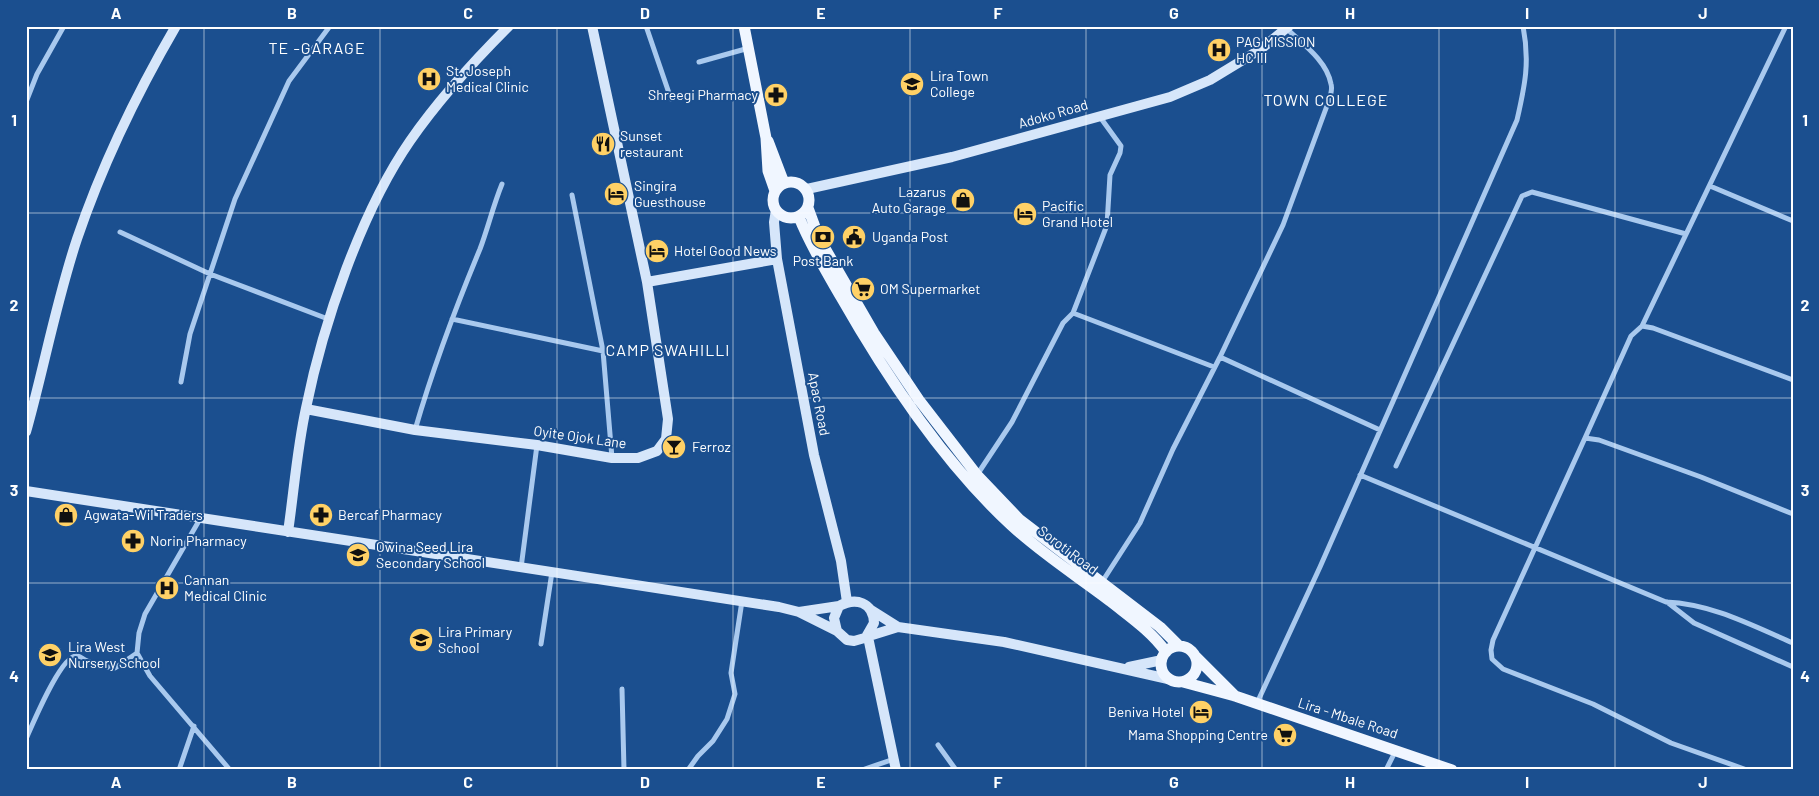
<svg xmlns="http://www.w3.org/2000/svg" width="1819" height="796" viewBox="0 0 1819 796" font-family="Barlow,sans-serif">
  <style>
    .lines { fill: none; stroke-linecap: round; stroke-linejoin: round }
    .street { stroke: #a9c9ee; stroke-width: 5 }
    .secondary { stroke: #d6e6fa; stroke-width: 10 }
    .primary { stroke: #f0f6ff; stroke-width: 11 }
    .grid { fill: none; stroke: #fff; stroke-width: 1; stroke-opacity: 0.55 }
    .labels { text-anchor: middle; stroke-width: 4; stroke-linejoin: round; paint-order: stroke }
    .poi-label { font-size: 14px; fill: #fff; stroke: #1b4f8f; text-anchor: start }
    .street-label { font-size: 14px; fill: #fff; stroke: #1b4f8f }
    .quarter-label { font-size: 16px; letter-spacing: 1px; fill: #fff; stroke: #1b4f8f }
    .neatline { fill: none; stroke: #fff; stroke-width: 2 }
    .grid-label { font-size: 16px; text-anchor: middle; font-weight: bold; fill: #fff }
  </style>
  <rect width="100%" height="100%" fill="#1b4f8f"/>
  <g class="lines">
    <path class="street" d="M646,26L671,99
      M1287,29C1303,44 1327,61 1331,84C1333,90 1330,97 1328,103L1283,225L1220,357L1380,430
      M699,62L749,48
      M26,102L37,74L64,26
      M1710,186L1793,221
      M572,195L603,351L612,458
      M120,232L210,274L328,319
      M1073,313L1107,225L1110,175L1120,153L1121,146L1100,117
      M452,319L603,351
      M1642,326L1786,26
      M181,382L190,334L235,199L289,81L330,26
      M415,430C433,368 455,309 480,249C488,228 493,206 502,184
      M1585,438L1631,336L1642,326L1653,328L1793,380
      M1396,466L1522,196L1532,192L1686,234
      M977,475L1012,422L1063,323L1073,313L1214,367
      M1360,475L1666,602C1712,604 1751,625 1793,643
      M200,519L145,614L139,633L137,653L150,676L230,770
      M521,568L537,445
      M1102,582L1140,523L1173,449L1220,357
      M1667,602L1694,623L1793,667
      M541,644L552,572
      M622,689L624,770
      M1257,703L1320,567L1517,120C1525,85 1530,62 1523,26
      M26,739C32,726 62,652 78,656C81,657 83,659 85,660C94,665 105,667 115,668L137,653
      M938,745L956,770
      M179,770L194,726
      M688,770L698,756L713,741L727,719L735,694L731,673L742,601
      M862,770L894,759
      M1386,770L1396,750
      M1747,770L1671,743L1593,704L1503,669L1492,659L1491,650L1493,640L1585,438L1599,440L1701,477L1793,514"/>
    <path class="secondary" d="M807,189L952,157L1170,97L1210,80L1261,49L1289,26
      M776,210L774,222L777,259L814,455L841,561L847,602
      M647,282L777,259
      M306,409L415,430L537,445L612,458H638L657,451L666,439L668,419L647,282L592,26
      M26,432C44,368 56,302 77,239C102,165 137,93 176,26
      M26,491L779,607L799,612L837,631L847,640L854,641L868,637H866L874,623C873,602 856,597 839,606L834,618L837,631
      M288,532C294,491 297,449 306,408C323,324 361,212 410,141C439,99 473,62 509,26
      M871,610L898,627
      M799,612L839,606
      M866,637L898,627L905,628L1004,642L1168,679
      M868,637L896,770
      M1129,667L1162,660"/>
    <path class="primary" d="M744,26L766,138L768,171L775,191
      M768,141L784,183
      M773 200a18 18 0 1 1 36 0a18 18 0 1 1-36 0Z
      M808,208L819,238L874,333L919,400L977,475L1019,519L1160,627L1179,646
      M799,217C810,245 826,271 841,297C886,376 944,463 1011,525C1041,553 1077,576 1110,601C1130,617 1151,631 1166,652
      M1161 664a18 18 0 1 1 36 0a18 18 0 1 1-36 0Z
      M1195,656L1235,696
      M1183,682L1235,696L1452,770"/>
  </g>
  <path class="grid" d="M204,26V770M380,26V770M557,26V770M733,26V770M910,26V770M1086,26V770M1262,26V770M1439,26V770M1615,26V770M26,213H1793M26,398H1793M26,583H1793"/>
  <defs>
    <g id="hospital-disc" transform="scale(1.25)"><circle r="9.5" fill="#ffd166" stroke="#1b4f8f"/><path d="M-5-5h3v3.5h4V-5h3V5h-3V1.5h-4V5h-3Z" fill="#111"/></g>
    <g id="university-disc" transform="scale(1.25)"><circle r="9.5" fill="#ffd166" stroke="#1b4f8f"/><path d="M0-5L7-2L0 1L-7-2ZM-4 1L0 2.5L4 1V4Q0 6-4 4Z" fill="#111"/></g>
    <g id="pharmacy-disc" transform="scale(1.25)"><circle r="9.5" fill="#ffd166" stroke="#1b4f8f"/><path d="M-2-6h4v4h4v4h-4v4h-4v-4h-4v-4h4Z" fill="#111"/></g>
    <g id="restaurant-disc" transform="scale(1.25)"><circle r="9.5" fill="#ffd166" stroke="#1b4f8f"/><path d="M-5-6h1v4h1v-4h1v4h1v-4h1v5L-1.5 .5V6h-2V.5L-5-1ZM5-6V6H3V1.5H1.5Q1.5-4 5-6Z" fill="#111"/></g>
    <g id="hotel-disc" transform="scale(1.25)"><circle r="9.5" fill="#ffd166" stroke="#1b4f8f"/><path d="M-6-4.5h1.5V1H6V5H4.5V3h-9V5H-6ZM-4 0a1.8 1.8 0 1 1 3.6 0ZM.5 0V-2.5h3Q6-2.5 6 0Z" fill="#111"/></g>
    <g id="shop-disc" transform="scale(1.25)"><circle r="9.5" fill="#ffd166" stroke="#1b4f8f"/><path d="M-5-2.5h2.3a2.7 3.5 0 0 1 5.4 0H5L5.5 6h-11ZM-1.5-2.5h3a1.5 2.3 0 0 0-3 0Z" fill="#111"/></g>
    <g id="bank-disc" transform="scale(1.25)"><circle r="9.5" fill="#ffd166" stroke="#1b4f8f"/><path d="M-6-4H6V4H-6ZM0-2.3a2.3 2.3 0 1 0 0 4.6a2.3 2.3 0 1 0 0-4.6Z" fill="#111"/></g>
    <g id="civic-disc" transform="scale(1.25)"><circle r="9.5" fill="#ffd166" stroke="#1b4f8f"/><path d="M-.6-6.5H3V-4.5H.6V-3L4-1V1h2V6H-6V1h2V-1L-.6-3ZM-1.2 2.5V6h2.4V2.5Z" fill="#111"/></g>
    <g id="supermarket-disc" transform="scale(1.25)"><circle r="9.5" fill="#ffd166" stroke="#1b4f8f"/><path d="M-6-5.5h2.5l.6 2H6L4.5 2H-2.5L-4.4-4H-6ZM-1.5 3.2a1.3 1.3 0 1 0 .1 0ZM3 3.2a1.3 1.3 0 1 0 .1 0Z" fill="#111"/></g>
    <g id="bar-disc" transform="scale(1.25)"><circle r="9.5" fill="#ffd166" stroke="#1b4f8f"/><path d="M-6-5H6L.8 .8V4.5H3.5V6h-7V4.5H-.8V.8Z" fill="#111"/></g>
    <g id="school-disc" transform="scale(1.25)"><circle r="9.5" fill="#ffd166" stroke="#1b4f8f"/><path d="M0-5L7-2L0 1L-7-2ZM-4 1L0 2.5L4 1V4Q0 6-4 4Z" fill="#111"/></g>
  </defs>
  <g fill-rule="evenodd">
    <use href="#hospital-disc" x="1219" y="50"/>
    <use href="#hospital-disc" x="429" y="79"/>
    <use href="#university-disc" x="912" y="84"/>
    <use href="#pharmacy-disc" x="776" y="95"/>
    <use href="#restaurant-disc" x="603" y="144"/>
    <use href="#hotel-disc" x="616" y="194"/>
    <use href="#shop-disc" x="963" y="200"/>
    <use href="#hotel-disc" x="1025" y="214"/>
    <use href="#bank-disc" x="823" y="237"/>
    <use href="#civic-disc" x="854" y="237"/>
    <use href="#hotel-disc" x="657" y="251"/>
    <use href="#supermarket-disc" x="863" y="289"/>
    <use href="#bar-disc" x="674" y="447"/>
    <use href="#shop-disc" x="66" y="515"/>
    <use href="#pharmacy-disc" x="321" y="515"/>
    <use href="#pharmacy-disc" x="133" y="541"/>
    <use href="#school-disc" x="358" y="555"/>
    <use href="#hospital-disc" x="167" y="588"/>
    <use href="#school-disc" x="421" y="640"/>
    <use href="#school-disc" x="50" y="655"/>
    <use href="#hotel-disc" x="1201" y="712"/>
    <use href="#supermarket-disc" x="1285" y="735"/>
  </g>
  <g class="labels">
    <g class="poi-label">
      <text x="1236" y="47">PAG MISSION<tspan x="1236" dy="16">HC III</tspan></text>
      <text x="446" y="76">St. Joseph<tspan x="446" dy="16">Medical Clinic</tspan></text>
      <text x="930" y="81">Lira Town<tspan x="930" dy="16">College</tspan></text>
      <text x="758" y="100" text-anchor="end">Shreegi Pharmacy</text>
      <text x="620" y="141">Sunset<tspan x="620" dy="16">restaurant</tspan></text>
      <text x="634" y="191">Singira<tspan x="634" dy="16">Guesthouse</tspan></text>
      <text x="946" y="197" text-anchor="end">Lazarus<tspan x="946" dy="16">Auto Garage</tspan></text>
      <text x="1042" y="211">Pacific<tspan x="1042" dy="16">Grand Hotel</tspan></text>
      <text x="872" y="242">Uganda Post</text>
      <text x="674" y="256">Hotel Good News</text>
      <text x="823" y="266" text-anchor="middle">Post Bank</text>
      <text x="880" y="294">OM Supermarket</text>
      <text x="692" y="452">Ferroz</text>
      <text x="84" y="520">Agwata-Wil Traders</text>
      <text x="338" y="520">Bercaf Pharmacy</text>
      <text x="150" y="546">Norin Pharmacy</text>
      <text x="376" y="552">Owina Seed Lira<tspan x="376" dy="16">Secondary School</tspan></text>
      <text x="184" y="585">Cannan<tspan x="184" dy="16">Medical Clinic</tspan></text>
      <text x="438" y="637">Lira Primary<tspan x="438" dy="16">School</tspan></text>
      <text x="68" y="652">Lira West<tspan x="68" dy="16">Nursery School</tspan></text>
      <text x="1184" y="717" text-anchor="end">Beniva Hotel</text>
      <text x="1268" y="740" text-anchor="end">Mama Shopping Centre</text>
    </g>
    <g class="street-label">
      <text transform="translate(1053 114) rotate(-16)" y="5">Adoko Road</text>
      <text transform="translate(819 404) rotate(79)" y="5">Apac Road</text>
      <text transform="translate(580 437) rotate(8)" y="5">Oyite Ojok Lane</text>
      <text transform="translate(1068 550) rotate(37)" y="5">Soroti Road</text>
      <text transform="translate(1348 718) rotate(18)" y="5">Lira - Mbale Road</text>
    </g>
    <g class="quarter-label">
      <text x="317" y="54">TE -GARAGE</text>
      <text x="1326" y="106">TOWN COLLEGE</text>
      <text x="668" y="356">CAMP SWAHILLI</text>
    </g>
  </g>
  <rect width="1819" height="796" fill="none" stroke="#1b4f8f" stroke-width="55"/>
  <rect x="28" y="28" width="1764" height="740" class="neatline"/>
  <g class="grid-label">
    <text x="116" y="19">A</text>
    <text x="292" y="19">B</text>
    <text x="468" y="19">C</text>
    <text x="645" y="19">D</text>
    <text x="821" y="19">E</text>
    <text x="998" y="19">F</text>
    <text x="1174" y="19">G</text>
    <text x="1350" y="19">H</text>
    <text x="1527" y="19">I</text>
    <text x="1703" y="19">J</text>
    <text x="14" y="126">1</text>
    <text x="1805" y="126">1</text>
    <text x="14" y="311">2</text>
    <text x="1805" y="311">2</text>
    <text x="14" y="496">3</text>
    <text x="1805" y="496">3</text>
    <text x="14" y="682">4</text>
    <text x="1805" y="682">4</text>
    <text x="116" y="788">A</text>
    <text x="292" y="788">B</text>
    <text x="468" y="788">C</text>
    <text x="645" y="788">D</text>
    <text x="821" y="788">E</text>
    <text x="998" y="788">F</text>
    <text x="1174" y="788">G</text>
    <text x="1350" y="788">H</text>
    <text x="1527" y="788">I</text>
    <text x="1703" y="788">J</text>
  </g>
</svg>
